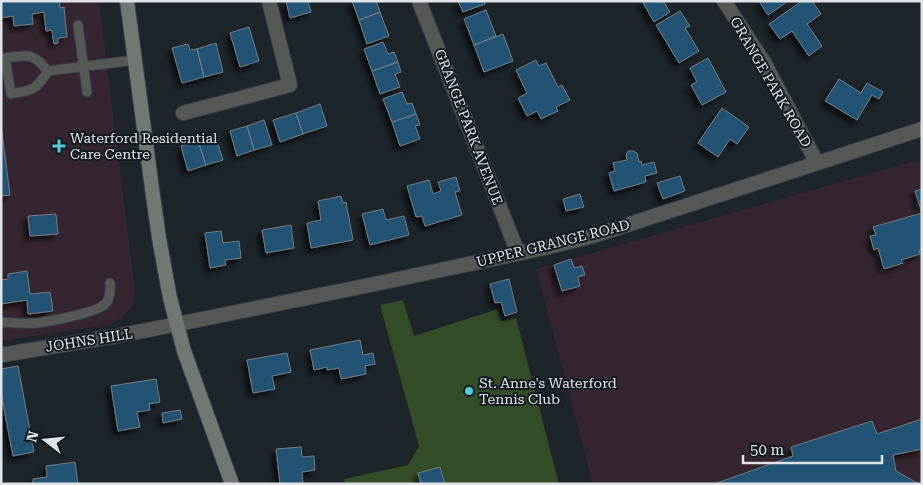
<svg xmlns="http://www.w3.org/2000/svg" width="923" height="485" viewBox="0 0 923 485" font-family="'Roboto Serif',serif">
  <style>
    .medical { fill: #352530 }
    .green { fill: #354c28 }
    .building { fill: #215375; stroke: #747c83; filter: url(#shadow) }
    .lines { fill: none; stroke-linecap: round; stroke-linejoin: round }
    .service-casing { stroke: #383f45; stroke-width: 11 }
    .minor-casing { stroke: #383f45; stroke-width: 16 }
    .tertiary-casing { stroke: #383f45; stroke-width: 16 }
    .secondary-casing { stroke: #383f45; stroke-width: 16 }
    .service { stroke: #555956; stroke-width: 9 }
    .minor { stroke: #555956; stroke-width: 14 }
    .tertiary { stroke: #555956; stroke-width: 14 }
    .secondary { stroke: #717773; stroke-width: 14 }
    .poi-dot { fill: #53cbda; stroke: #141b20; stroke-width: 2 }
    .labels { text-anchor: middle; stroke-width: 4; stroke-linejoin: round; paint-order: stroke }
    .street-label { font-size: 14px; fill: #e0e4e8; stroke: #141b20 }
    .poi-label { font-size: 14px; fill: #e0e4e8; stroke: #141b20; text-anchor: start }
  </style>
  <defs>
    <filter id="shadow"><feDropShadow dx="-4.5" dy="4.5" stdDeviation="2.5" flood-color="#0009"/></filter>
  </defs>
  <rect width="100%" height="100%" fill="#1d242a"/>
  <path class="medical" d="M1,1H99L135,291L133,305L123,317L109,325L1,341Z
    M922,159V484H593L536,269Z"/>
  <path class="green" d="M403,300L414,336L498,309L501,321L516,318L559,484H345L344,479L408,465L419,446L380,305Z"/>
  <path class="building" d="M1,1H59L60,8L64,7L67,37L58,38V43L54,44L52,30L46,31L44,12L32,14L33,24L14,26L13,16L1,18Z
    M286,1H308L311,12L290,18Z
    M352,1H376L380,12L359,20Z
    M458,1H484L485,4L463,12Z
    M642,1H663L670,12L654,22Z
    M759,1H787V2L768,15Z
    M802,1H812L821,14L807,24L822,46L809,56L792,31L780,39L769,24Z
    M486,10L496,36L474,45L464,19Z
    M680,11L690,26L685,28L699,51L679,63L656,25Z
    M380,12L389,36L367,44L359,20Z
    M249,27L259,61L240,67L230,33Z
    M503,34L513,61L484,72L474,45Z
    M383,42L388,54L394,52L398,62L372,71L364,49Z
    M216,43L223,72L204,77L197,49Z
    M188,44L190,50L197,49L204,77L182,83L172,48Z
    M708,58L726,92L702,105L691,85L697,82L690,68Z
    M536,60L539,66L546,63L558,87L562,85L570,100L556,107L558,111L541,119L537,111L527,116L518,98L527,93L516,70Z
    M398,62L401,72L395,74L400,87L380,94L372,71Z
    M839,79L861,93L867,83L883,92L879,99L872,95L857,120L825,101Z
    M402,92L407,104L412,103L416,114L392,122L383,99Z
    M320,104L327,126L303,134L296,113Z
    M722,108L749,127L737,144L730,139L718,157L698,143Z
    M296,113L303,134L280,142L273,120Z
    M416,114L420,125L415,126L420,139L400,146L392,122Z
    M264,120L272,145L254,150L247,126Z
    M1,125L10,195L1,196Z
    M247,126L254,150L237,156L230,131Z
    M215,135L223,160L206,165L198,141Z
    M198,141L206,165L188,171L181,146Z
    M628,151H633L637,153L639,162L641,161L642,165L654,162L657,173L645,176L646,182L614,191L609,173L615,171L613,163L627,160L626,155Z
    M680,176L685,191L663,199L657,183Z
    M456,177L460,191L455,192L462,215L425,226L422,216L416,217L407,186L429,180L433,194L441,191L438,182Z
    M922,189V213L915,191Z
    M580,194L584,207L566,211L563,199Z
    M341,196L343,203L346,202L353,240L311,248L307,223L321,220L318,201Z
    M383,209L386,220L404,216L409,235L370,245L362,214Z
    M922,213V249L919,250L920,254L901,260L903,263L884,269L878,248L874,250L870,236L876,235L873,227Z
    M56,214L58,234L30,236L28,216Z
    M291,225L294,248L266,253L262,230Z
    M221,231L223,243L239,241L241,258L225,260L226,265L210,268L205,233Z
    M571,259L574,268L582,266L585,275L578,277L580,286L562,291L554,265Z
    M27,271L30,294L50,292L53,311L28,314L27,300L1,304V280L8,279V274Z
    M509,279L517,312L505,316L501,302L495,303L490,284Z
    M360,340L363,355L373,353L375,364L365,366L366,374L341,379L339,368L327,370V367L314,370L310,350Z
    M287,353L291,372L272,376L275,389L253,393L247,360Z
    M18,366L34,452L13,456L1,393V369Z
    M156,379L160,402L149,404L150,410L137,412L140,427L118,431L111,386Z
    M180,410L182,419L163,423L162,413Z
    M922,419V449L893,455L896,471L919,484H714L793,456L791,447L872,421L877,434Z
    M301,447L302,457L314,456L315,470L302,472L303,483L280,484L276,449Z
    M75,462L78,484H33V479L47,477L46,466Z
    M440,467L445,484H421L418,473Z"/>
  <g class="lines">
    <g class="service-casing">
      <path id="service" d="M78,25L87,92
        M48,71C32,52 29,55 5,58L11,94C33,90 36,90 48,71L135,60
        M1,322C13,323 25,324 37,323C51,321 99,313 107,302C111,296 110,289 110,283"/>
    </g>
    <g class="minor-casing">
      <path id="minor" d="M419,1L518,253
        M724,1L765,64L817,163
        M183,113L290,85L269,1"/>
    </g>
    <g class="tertiary-casing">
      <path id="tertiary" d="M1,355L116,336L158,328L370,285L544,248L593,236L922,129"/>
    </g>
    <g class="secondary-casing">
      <path id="secondary" d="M127,1L153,196L159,238L170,298L184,351L232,484"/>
    </g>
    <use href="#service" class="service"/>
    <use href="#minor" class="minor"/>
    <use href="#tertiary" class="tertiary"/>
    <use href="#secondary" class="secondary"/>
  </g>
  <g class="poi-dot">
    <path d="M56.5 138.5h5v5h5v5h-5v5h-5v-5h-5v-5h5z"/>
    <circle cx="469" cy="391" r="5"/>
  </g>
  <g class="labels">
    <g class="street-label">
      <text transform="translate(771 82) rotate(60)" y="5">GRANGE PARK ROAD</text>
      <text transform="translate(469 127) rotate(69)" y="5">GRANGE PARK AVENUE</text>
      <text transform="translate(553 243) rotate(-14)" y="5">UPPER GRANGE ROAD</text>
      <text transform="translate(89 340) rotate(-9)" y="5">JOHNS HILL</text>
    </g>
    <g class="poi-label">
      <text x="70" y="143">Waterford Residential<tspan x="70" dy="16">Care Centre</tspan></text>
      <text x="479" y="388">St. Anne's Waterford<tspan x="479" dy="16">Tennis Club</tspan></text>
    </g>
  </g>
  <rect width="923" height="485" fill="none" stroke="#e0e4e8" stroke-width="5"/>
  <g transform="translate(45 440) rotate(286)" stroke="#141b20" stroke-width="4" paint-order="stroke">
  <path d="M0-4L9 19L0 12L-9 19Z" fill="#e0e4e8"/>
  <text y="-8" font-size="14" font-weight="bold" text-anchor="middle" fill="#e0e4e8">N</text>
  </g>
  <path d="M743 455v8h139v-8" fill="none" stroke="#e0e4e8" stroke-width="2.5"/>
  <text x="750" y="455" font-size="15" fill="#e0e4e8" stroke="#141b20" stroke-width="4" paint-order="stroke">50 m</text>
</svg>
